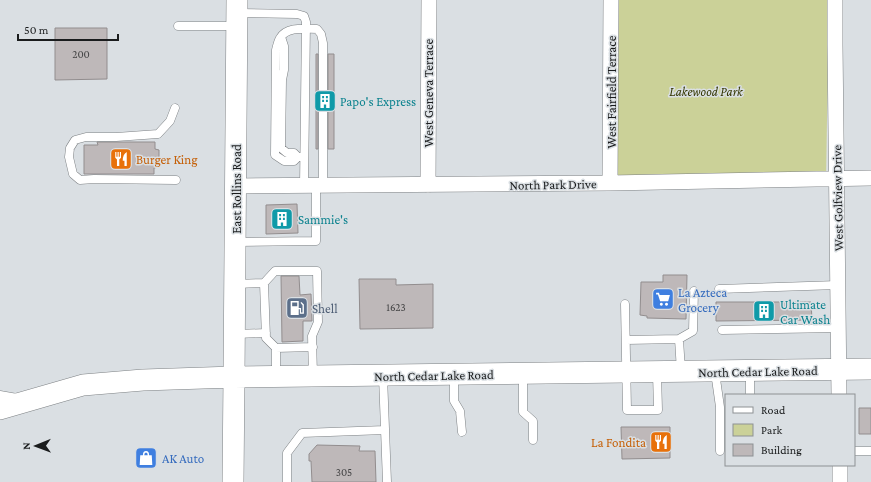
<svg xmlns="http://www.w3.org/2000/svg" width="871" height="482" viewBox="0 0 871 482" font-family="'Crimson Pro',serif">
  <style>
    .green { fill: #cbd198 }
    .building { fill: #beb8b9; stroke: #928d8e }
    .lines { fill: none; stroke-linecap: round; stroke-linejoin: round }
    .service-casing { stroke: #7d8184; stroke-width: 9 }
    .minor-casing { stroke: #7d8184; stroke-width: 16 }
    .secondary-casing { stroke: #7d8184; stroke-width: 22 }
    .service { stroke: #fff; stroke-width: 8 }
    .minor { stroke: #fff; stroke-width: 15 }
    .secondary { stroke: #fff; stroke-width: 21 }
    .labels { text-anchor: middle; stroke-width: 3; stroke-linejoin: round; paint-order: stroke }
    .number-label { font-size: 11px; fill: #434344 }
    .park-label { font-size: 13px; font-style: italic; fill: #343601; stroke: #dadfe3 }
    .street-label { font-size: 13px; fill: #1a1c1d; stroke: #dadfe3 }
    .culture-label { font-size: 13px; fill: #0d838f; stroke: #dadfe3; text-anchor: start }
    .food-label { font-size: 13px; fill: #c56008; stroke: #dadfe3; text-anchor: start }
    .shop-label { font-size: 13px; fill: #366cbe; stroke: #dadfe3; text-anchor: start }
    .service-label { font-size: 13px; fill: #4e5e75; stroke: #dadfe3; text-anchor: start }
  </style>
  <rect width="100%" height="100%" fill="#dadfe3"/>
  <path class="green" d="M615,0H829L826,179L615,183Z"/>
  <path class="building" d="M55,28H107V79L55,80Z
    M316,54H318V149H316Z
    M328,54H334V149H328Z
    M97,142H155V149L159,150V167L154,168V174H84V145H98Z
    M297,204L298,233L266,234V205Z
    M663,275H687L686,319L647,318V316L640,315L641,282H663Z
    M281,276H299L300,295L311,294L312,321H303V341L282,342Z
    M359,279H396V285L433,284V328L360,329Z
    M716,302H811L812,320L716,321Z
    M859,408H871V434H859Z
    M621,427H670V458L622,459Z
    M317,445L360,446L359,451H375L376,482H312L311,461H309V454Z"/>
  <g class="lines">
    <g class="service-casing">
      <path id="service" d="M237,13L297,14L304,16L306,22L304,186
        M178,26H236
        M281,37L284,46V70L282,80L281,148L287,153H294L298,157H302
        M175,108L170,121L158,134L116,137H86L75,140L70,148L69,157L73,174L80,180L94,179L176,180
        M298,157L294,161H284L275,155L276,50C277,46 278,41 280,38C287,26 305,29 317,29L321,34L323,43V186
        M236,242L316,241V186
        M264,283L266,338L276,348V376
        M235,284L264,283L275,271H317L318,322L312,336L313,376
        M719,289L838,285
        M625,304L627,410H658L657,373
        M722,330L839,328
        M235,334L266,333
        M626,340L679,339
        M276,348L313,347
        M681,371L679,339L693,331L694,291
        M715,372L720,407V451
        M523,374V412L533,421V440
        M454,375V401L460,411L462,432
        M383,376L387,482
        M0,395L17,398
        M750,395V371
        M854,451H871
        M287,482V453L302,433L385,430"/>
    </g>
    <g class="minor-casing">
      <path id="minor" d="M835,0V45L839,395
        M610,183L611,0
        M428,185L429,0
        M236,186L610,183L871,178
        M840,465V482"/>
    </g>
    <g class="secondary-casing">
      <path id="secondary" d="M0,409L83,385L143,380L234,377L871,369
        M233,482L234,377L237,0"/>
    </g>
    <use href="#service" class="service"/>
    <use href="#minor" class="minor"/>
    <use href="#secondary" class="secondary"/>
  </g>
  <defs>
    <g id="building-square" transform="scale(1.15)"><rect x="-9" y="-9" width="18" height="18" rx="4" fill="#0f9aa8" stroke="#dadfe3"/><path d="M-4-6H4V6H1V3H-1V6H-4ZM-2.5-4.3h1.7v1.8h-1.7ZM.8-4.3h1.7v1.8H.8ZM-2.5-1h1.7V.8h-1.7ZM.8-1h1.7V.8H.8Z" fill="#fff"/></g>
    <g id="restaurant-square" transform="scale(1.15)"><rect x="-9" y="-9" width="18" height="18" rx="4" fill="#e8710a" stroke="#dadfe3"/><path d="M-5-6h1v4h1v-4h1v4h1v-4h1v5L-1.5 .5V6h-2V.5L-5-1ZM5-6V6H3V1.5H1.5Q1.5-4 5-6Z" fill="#fff"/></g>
    <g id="supermarket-square" transform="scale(1.15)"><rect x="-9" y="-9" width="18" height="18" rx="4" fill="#3f7fe0" stroke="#dadfe3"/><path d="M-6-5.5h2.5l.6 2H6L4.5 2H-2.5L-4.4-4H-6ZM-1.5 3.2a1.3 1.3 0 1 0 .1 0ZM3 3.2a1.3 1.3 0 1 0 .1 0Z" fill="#fff"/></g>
    <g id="fuel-square" transform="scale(1.15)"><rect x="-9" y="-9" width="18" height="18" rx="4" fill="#5c6f8a" stroke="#dadfe3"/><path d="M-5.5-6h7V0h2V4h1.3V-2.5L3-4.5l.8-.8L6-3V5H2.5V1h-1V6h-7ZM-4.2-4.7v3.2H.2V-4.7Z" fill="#fff"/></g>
    <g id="shop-square" transform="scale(1.15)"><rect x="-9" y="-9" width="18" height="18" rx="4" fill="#3f7fe0" stroke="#dadfe3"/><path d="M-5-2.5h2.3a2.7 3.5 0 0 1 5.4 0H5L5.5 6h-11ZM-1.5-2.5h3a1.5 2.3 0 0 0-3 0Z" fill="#fff"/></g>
  </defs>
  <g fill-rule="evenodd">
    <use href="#building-square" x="325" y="101"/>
    <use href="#restaurant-square" x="121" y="159"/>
    <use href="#building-square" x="282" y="219"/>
    <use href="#supermarket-square" x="663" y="299"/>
    <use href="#fuel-square" x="297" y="308"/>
    <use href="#building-square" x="764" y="311"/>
    <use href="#restaurant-square" x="661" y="442"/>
    <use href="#shop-square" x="146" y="458"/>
  </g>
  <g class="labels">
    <g class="number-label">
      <text x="81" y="58">200</text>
      <text x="396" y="311">1623</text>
      <text x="344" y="476">305</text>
    </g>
    <g class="park-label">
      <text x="706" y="96">Lakewood Park</text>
    </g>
    <g class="street-label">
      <text transform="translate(611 92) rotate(-90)" y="5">West Fairfield Terrace</text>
      <text transform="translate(428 93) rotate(-90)" y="5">West Geneva Terrace</text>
      <text transform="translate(553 184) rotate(-1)" y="5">North Park Drive</text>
      <text transform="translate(236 189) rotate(-90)" y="5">East Rollins Road</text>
      <text transform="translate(837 198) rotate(-91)" y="5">West Golfview Drive</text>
      <text transform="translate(758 371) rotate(-1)" y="5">North Cedar Lake Road</text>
      <text transform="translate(434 375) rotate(-1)" y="5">North Cedar Lake Road</text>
    </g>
    <g class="culture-label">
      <text x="340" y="106">Papo's Express</text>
      <text x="298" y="224">Sammie's</text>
      <text x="780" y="309">Ultimate<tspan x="780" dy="15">Car Wash</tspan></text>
    </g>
    <g class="food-label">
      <text x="136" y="164">Burger King</text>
      <text x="646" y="447" text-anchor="end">La Fondita</text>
    </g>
    <g class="shop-label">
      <text x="678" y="297">La Azteca<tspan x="678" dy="15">Grocery</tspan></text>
      <text x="162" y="463">AK Auto</text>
    </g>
    <g class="service-label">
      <text x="312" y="313">Shell</text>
    </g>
  </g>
  <rect x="725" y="394" width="130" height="72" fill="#dadfe3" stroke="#8d9194"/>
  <rect x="733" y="407" width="20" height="6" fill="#ffffff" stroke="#8d9194"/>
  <text x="761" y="414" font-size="12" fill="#1a1c1d">Road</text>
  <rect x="733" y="424" width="20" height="12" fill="#cbd198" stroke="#8d9194"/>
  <text x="761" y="434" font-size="12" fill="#1a1c1d">Park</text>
  <rect x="733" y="444" width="20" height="12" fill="#beb8b9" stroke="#8d9194"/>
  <text x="761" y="454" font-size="12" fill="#1a1c1d">Building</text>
  <g transform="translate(36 446) rotate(269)" stroke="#dadfe3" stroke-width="3" paint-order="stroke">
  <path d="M0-3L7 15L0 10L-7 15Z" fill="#1a1c1d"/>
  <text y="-6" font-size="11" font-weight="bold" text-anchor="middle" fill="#1a1c1d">N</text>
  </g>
  <path d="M18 34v6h100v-6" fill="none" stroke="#1a1c1d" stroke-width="2"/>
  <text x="24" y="34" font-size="12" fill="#1a1c1d" stroke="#dadfe3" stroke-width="3" paint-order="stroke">50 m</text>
</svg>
